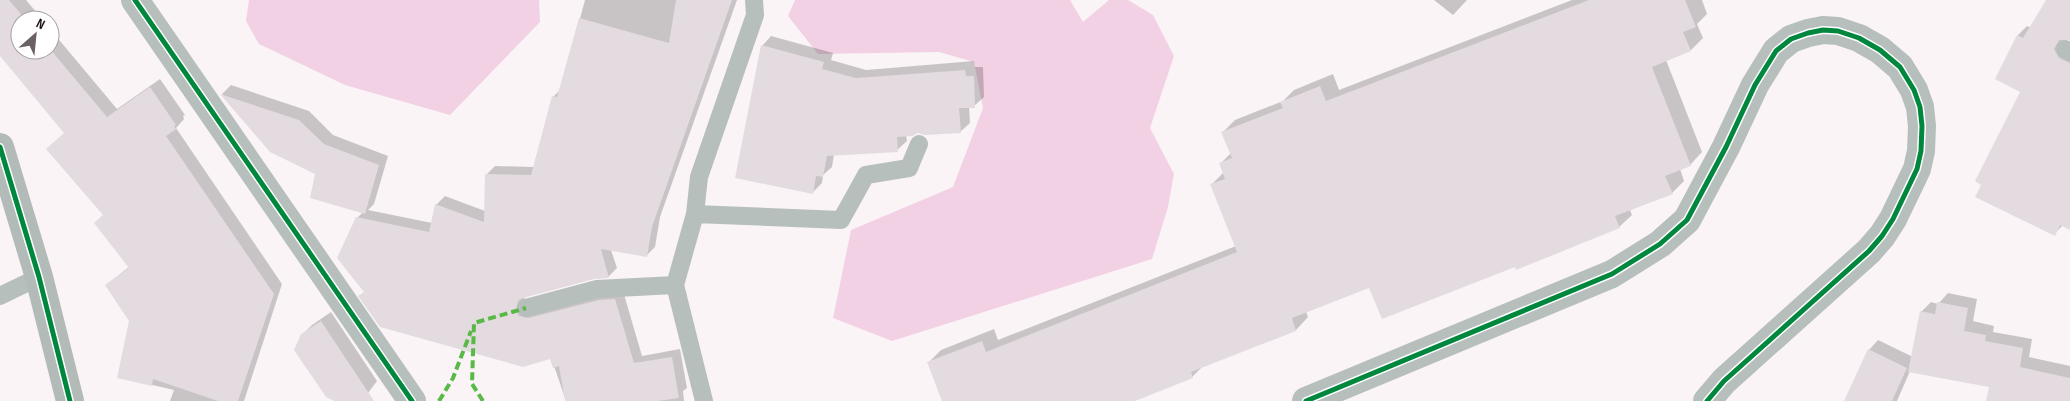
<svg xmlns="http://www.w3.org/2000/svg" width="2070" height="401" viewBox="0 0 2070 401" font-family="'Sofia Sans Condensed',sans-serif">
  <style>
    .green { fill: #f3d1e4 }
    .shadow { fill: #0003 }
    .building { fill: #e3dbdf }
    .lines { fill: none; stroke-linecap: round; stroke-linejoin: round }
    .lane { stroke: #b6bfbc; stroke-width: 18 }
    .street { stroke: #b6bfbc; stroke-width: 28 }
    .highway { stroke: #b3bbb9; stroke-width: 28 }
    .quiet { stroke: #58b947; stroke-width: 4; stroke-dasharray: 8 4; stroke-linecap: butt }
    .cycleway-casing { stroke: #fff; stroke-width: 8 }
    .cycleway { stroke: #00873e; stroke-width: 5 }
  </style>
  <rect width="100%" height="100%" fill="#faf4f7"/>
  <path class="green" d="M249,0H539L540,22L450,115L345,85L259,44L246,21Z
    M795,0H1070L1083,22L1109,0H1128L1153,15L1174,56L1150,128L1174,174L1168,207L1152,259L892,341L833,318L851,230L953,187L983,108L974,62L939,52L818,54L788,16Z"/>
  <path class="shadow" d="M0,0H26L43,20H20V50H50V29L117,109L160,79L185,115L183,116L184,119L176,128L282,284L244,401H170L174,390L118,377L130,321L106,285L129,267L66,132L0,54Z
    M585,0H737L660,217L655,247L647,255L611,250L617,268L608,277L594,278L524,296L527,308L623,291L642,356L680,349L687,388L683,391L684,401H566L551,357L365,291L357,218L363,212L316,173L271,151L222,94L231,85L309,111L333,135L388,156L374,204L368,210L432,223L436,205L445,196L485,211L486,175L495,166L534,167L554,96L561,89Z
    M1434,0H1467L1453,15Z
    M1572,0H1702L1707,14L1697,24L1703,38L1691,50L1666,60L1702,152L1690,165L1680,169L1684,181L1672,193L1630,210L1632,215L1619,227L1515,265L1369,286L1306,312L1308,317L1296,330L1203,366L1192,377L1131,401H943L928,363L941,350L994,329L998,340L1236,246L1211,185L1224,172L1220,164L1231,153L1223,132L1235,120L1283,101L1294,90L1333,74L1339,90Z
    M2048,0H2070V39L2063,38L2070,49V229L2063,225L2054,234L2022,91L2018,35L2027,26L2031,28Z
    M771,36L833,53L831,60L866,70L974,61L975,67H983L984,97L974,106H969L970,123L960,132H918L906,135L907,141L897,150L834,154L832,167L823,175L822,183L812,193L762,46Z
    M1948,293L1977,299L1973,321L1994,326L1993,332L2032,339L2029,357L2070,366V401H1988L1990,386L1910,371L1897,401H1846L1869,350L1878,340L1913,357L1921,312L1931,302L1938,304Z
    M331,312L377,381L362,401H337L302,335L312,325Z"/>
  <path class="building" d="M0,0H9L26,20H20V50H50V49L107,117L150,87L176,125L174,126L176,129L166,136L274,294L238,401H218L153,379L152,386L117,378L129,321L105,285L129,268L94,223L103,215L46,149L64,133L0,56Z
    M676,0H732L652,227L647,257L601,249L609,278L594,279L523,298L518,301L516,310L519,316L528,318L599,300L615,299L634,363L672,357L679,398L658,401H565L559,366L553,368L550,359L523,367L380,327L358,296L364,292L337,258L356,217L429,232L435,204L484,222L485,174L531,175L552,96L557,97L579,18L669,43Z
    M1589,0H1685L1696,27L1683,32L1691,51L1652,67L1691,166L1665,176L1673,194L1615,216L1620,228L1516,270L1515,267L1382,319L1369,288L1292,318L1296,331L1191,372L1193,378L1135,401H942L927,362L982,341L986,352L1237,252L1210,184L1225,179L1219,163L1232,158L1221,132L1283,108L1280,102L1320,86L1326,101Z
    M2046,0H2070V40H2059L2054,49L2059,58L2070,63V230L2060,225L2055,236L1975,197L1981,185L1975,181L2020,92L1995,79L2017,35L2023,38Z
    M761,45L824,62L822,69L856,78L965,70L966,76H974L975,108H959L961,133L925,135L918,133L912,136L897,137L898,152L827,156L823,177L816,176L813,194L735,178Z
    M220,94L299,120L324,144L379,165L365,214L310,198L315,174L270,152Z
    M1937,302L1968,308L1964,331L1986,335L1985,341L2023,348L2020,367L2070,378V401H1986L1989,387L1908,372L1920,311L1935,314Z
    M321,321L374,401H334L326,397L294,350L301,334Z
    M1868,349L1907,368L1892,401H1844Z"/>
  <g class="lines">
    <path class="lane" d="M2065,49L2070,52
      M695,214L841,220L866,175L909,168L919,144
      M0,296L39,277
      M526,308L597,289L675,285
      M704,401L675,285L695,214L699,177L755,15L754,0"/>
    <path class="street" d="M135,0L412,401
      M1306,401L1612,274L1660,244L1687,220L1726,147L1755,85L1776,51L1791,39L1808,33L1823,30L1838,31L1859,38L1880,50L1900,67L1914,90L1920,107L1922,126L1921,151L1917,169L1893,219L1882,236L1869,251L1724,381L1707,401"/>
    <path class="highway" d="M0,147L39,277L70,401"/>
    <path class="quiet" d="M439,401L453,378L471,331
      M483,401L472,384L474,323L526,308"/>
    <g class="cycleway-casing">
      <path id="cycleway" d="M135,0L412,401
        M0,147L39,277L70,401
        M1306,401L1612,274L1660,244L1687,220L1726,147L1755,85L1776,51L1791,39L1808,33L1823,30L1838,31L1859,38L1880,50L1900,67L1914,90L1920,107L1922,126L1921,151L1917,169L1893,219L1882,236L1869,251L1724,381L1707,401"/>
    </g>
    <use href="#cycleway" class="cycleway"/>
  </g>
  <g transform="translate(35 35) rotate(27)"><circle r="24" fill="#ffffff" stroke="#a4a0a2"/>
  <path d="M0-4L9 19L0 12L-9 19Z" fill="#6a6065"/>
  <text y="-8" font-size="14" font-weight="bold" text-anchor="middle" fill="#1c1117">N</text>
  </g>
</svg>
